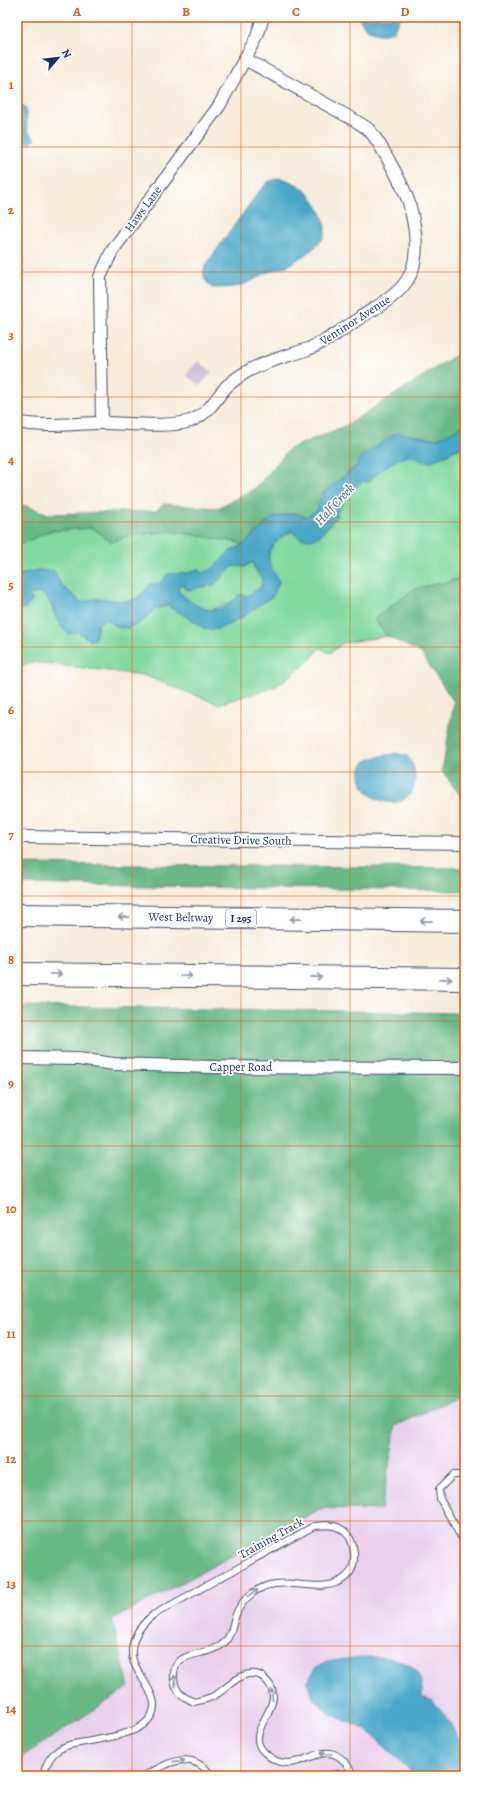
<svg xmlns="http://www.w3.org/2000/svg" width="482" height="1793" viewBox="0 0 482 1793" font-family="Alegreya,serif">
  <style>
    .built { fill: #e9d1ed }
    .industrial { fill: #c9bfd7 }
    .green { fill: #82d99e; stroke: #4e847e }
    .forest { fill: #69b985; stroke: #427472 }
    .water { fill: #47a7c6; stroke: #316b92; fill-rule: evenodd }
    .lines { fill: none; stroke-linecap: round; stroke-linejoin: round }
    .service-casing { stroke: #3c4b70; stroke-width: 8 }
    .minor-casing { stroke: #3c4b70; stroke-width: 14 }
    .motorway-casing { stroke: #3c4b70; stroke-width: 24 }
    .service { stroke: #fff; stroke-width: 6 }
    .minor { stroke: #fff; stroke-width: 12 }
    .motorway { stroke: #fff; stroke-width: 22 }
    .oneway { stroke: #8d97ae }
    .grid { fill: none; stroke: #e8590c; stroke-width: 1; stroke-opacity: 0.55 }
    .labels { text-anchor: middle; stroke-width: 3.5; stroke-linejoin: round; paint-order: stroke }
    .shield { fill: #fff; stroke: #5f6d8e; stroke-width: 1 }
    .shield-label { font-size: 11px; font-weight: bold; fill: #1b2f5e }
    .street-label { font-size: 12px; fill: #1b2f5e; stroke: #fff }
    .water-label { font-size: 13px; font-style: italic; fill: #2d5f88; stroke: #fff }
    .neatline { fill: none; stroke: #e8590c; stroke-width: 1.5 }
    .grid-label { font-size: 13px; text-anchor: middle; font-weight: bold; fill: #e8590c }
  </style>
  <rect width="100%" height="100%" fill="#fff"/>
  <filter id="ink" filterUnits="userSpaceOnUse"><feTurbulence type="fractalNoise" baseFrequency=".025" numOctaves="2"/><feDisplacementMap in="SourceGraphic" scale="8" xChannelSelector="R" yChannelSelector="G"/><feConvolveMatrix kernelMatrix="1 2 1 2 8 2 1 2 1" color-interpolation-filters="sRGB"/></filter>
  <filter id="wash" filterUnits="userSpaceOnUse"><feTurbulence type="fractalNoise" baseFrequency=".012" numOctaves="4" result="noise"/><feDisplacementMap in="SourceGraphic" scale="16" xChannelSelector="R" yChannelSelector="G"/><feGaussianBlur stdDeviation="0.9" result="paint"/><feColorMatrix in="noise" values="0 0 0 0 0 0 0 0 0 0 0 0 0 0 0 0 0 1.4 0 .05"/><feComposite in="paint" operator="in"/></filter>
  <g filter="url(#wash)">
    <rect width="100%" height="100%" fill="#f6ecd9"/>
    <path class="built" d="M456,1397L465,1401V1776H24L17,1760L112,1620L322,1508L381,1510L396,1426Z"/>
    <path class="industrial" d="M198,361L212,372L200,386L186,375Z"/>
    <path class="green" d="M460,448L465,449V579H458L414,589L374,619L387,636L343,643L330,653L320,648L308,662L275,687L218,704L143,675L33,662L17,667V614H19L21,608L33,600L26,595L40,593L48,597L56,618L69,634L78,632L90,640L95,639L98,623L106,619L119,628L140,623L155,609L168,606L182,614L205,629L279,582C275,574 268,566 268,556C269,533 318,523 336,517C340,502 351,491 363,481L368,482C380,471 396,453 415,456C420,456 425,460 430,462Z
      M93,528L111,542L128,536L171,531L236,542L243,545L229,552L211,570L201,574L199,569L189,573L168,574L159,583L150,584C132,611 123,598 97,599C92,599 87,601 81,602L61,585L54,571L37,570L17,576V546L49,531Z
      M253,562L254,568L262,579L261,587C257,590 252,593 248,596C244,597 239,597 236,599C208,615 201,613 178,591L179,585L221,579L229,569L233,566L245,567Z"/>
    <path class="forest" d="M465,349V425L437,439L397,433L322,494L318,511L306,517L294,513L272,518L243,545L236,542L171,531L128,536L111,542L93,528L49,531L17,546V503L49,514L156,511L164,504L218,508L256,488L289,449L347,425Z
      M458,579H465V802L442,771L454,702L421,653L387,636L374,619L414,589Z
      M17,864L465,868V891L17,884Z
      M17,1006L465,1013V1401L456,1397L396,1426L381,1510L322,1508L112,1620L129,1687L17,1760Z"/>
    <path class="water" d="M358,17H401L393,32C377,38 366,32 358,17Z
      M19,104L25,106C29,120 23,129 35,139L31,144L23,141L17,143V106Z
      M281,178C299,183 309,191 318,207C322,214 326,224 325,233C323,245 297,260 287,266C280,269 273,270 266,273C259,277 253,281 245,284C234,288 223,288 212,288C204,280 202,277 205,266L259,191L269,181Z
      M465,425V449L460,448L430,462L420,461L415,456C395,456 382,469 368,482L363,481L351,491L338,507L336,517L321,535L312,539H301L291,531C264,549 264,555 279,582L273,596L235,622L218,629H205L182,614L167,606L155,609L140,623L128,628H119L106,619L98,623L95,639L90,640L78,632L69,634C54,624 53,596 40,593C36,593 31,594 27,595L33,600L25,609L21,608L19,614H17V576L37,570L54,571L61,585L81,602C87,601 92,599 97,599C123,598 132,611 150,584L159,583L168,574L189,573L199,568L201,573L211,570L229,552L243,545L272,518L294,513L306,517L317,511L322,494L357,466L360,458L397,433L437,439ZM253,562L254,567L262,579L261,587L247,596L239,594C237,600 232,601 228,605C209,617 192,604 178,591L179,585L183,584L187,590L214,585L233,566L245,567L249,563Z
      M396,753L407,756C414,764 417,774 414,785C407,815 362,803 360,775C360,770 362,764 366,761C372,757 388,755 396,753Z
      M361,1657C392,1657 424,1657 422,1697L433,1701L447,1718L465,1750V1776H416L368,1731L328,1713L314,1699L307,1683L315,1668L326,1662Z"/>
  </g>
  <g filter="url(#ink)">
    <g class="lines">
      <g class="service-casing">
        <path id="service" d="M465,1475H453L439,1489L440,1499L465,1544
          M43,1776C47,1760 53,1750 69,1745C87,1741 130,1736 143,1725C169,1705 142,1683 134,1663C127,1644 139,1626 153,1615L314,1526C324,1525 333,1524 341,1529C356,1537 359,1566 346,1577C323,1596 292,1577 266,1586C252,1591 240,1602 235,1617C232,1626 232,1634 225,1642C209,1659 171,1647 174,1679C175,1692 183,1697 194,1702C202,1700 210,1699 217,1694C230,1686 242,1669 259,1675C264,1677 267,1681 270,1685C284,1708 243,1732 264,1752C300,1788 325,1720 354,1776
          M144,1776C168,1763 191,1748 212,1776
          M328,1776L337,1774L353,1775"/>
      </g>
      <g class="minor-casing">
        <path id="minor" d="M17,422C45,428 75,423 103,423C126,423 170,428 190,421C208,415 215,399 227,386C234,380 242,374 250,370C268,360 289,356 308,349C327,341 344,329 361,317C375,308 392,299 403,286C422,264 416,228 409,203C404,187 380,142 369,130C365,126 360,124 356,121L245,59
          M102,423L100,277L112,251L219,106L257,37L263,17
          M17,837L465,843
          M17,1058L78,1059L114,1064L213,1067L465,1068"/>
      </g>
      <g class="motorway-casing">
        <path id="motorway" d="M17,915L465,921
          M17,974L465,979"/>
      </g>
      <use href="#service" class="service"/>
      <use href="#minor" class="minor"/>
      <use href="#motorway" class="motorway"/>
    </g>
    <defs><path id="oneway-shaft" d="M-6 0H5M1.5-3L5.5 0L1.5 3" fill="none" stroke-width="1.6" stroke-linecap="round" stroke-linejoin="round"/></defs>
    <g class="oneway">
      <use href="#oneway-shaft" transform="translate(124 917) rotate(-179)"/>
      <use href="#oneway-shaft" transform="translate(296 919) rotate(-179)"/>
      <use href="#oneway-shaft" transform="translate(426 921) rotate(-179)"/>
      <use href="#oneway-shaft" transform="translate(56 974) rotate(1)"/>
      <use href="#oneway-shaft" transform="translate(186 976) rotate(1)"/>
      <use href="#oneway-shaft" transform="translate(316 977) rotate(1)"/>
      <use href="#oneway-shaft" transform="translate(446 979) rotate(1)"/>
      <use href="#oneway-shaft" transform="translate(253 1593) rotate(-35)"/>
      <use href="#oneway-shaft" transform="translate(175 1681) rotate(-95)"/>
      <use href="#oneway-shaft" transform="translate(272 1695) rotate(-96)"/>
      <use href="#oneway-shaft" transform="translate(326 1754) rotate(-180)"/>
      <use href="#oneway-shaft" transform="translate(179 1761) rotate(-6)"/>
    </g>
  </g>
  <path class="grid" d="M132,17V1776M241,17V1776M350,17V1776M17,147H465M17,272H465M17,397H465M17,522H465M17,647H465M17,772H465M17,896H465M17,1021H465M17,1146H465M17,1271H465M17,1396H465M17,1521H465M17,1646H465"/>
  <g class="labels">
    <rect class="shield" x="226" y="909" width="30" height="18" rx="3"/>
    <g class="shield-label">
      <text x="241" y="922">I 295</text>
    </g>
    <g class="street-label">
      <text transform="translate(143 209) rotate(-54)" y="4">Haws Lane</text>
      <text transform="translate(355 320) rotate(-33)" y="4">Ventinor Avenue</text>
      <text transform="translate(241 840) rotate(1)" y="4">Creative Drive South</text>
      <text transform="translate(181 917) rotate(1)" y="4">West Beltway</text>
      <text x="241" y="1071">Capper Road</text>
      <text transform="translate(271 1538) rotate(-29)" y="4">Training Track</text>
    </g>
    <g class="water-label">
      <text transform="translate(334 504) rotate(-47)" y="5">Half Creek</text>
    </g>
  </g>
  <rect width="482" height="1793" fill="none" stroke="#fff" stroke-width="44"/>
  <g transform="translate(58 58) rotate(62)" stroke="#ffffff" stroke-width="3" paint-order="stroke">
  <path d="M0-3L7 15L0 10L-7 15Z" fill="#1b2f5e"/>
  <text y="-6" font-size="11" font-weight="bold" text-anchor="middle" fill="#1b2f5e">N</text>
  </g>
  <rect x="22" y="22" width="438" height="1749" class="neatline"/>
  <g class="grid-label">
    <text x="77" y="16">A</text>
    <text x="186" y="16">B</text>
    <text x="296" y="16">C</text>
    <text x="405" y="16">D</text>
    <text x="11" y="89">1</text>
    <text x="11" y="214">2</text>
    <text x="11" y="339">3</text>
    <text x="11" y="464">4</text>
    <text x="11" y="589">5</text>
    <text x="11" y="714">6</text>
    <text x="11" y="839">7</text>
    <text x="11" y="964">8</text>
    <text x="11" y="1088">9</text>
    <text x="11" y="1213">10</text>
    <text x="11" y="1338">11</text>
    <text x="11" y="1463">12</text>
    <text x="11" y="1588">13</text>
    <text x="11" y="1713">14</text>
  </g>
</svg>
